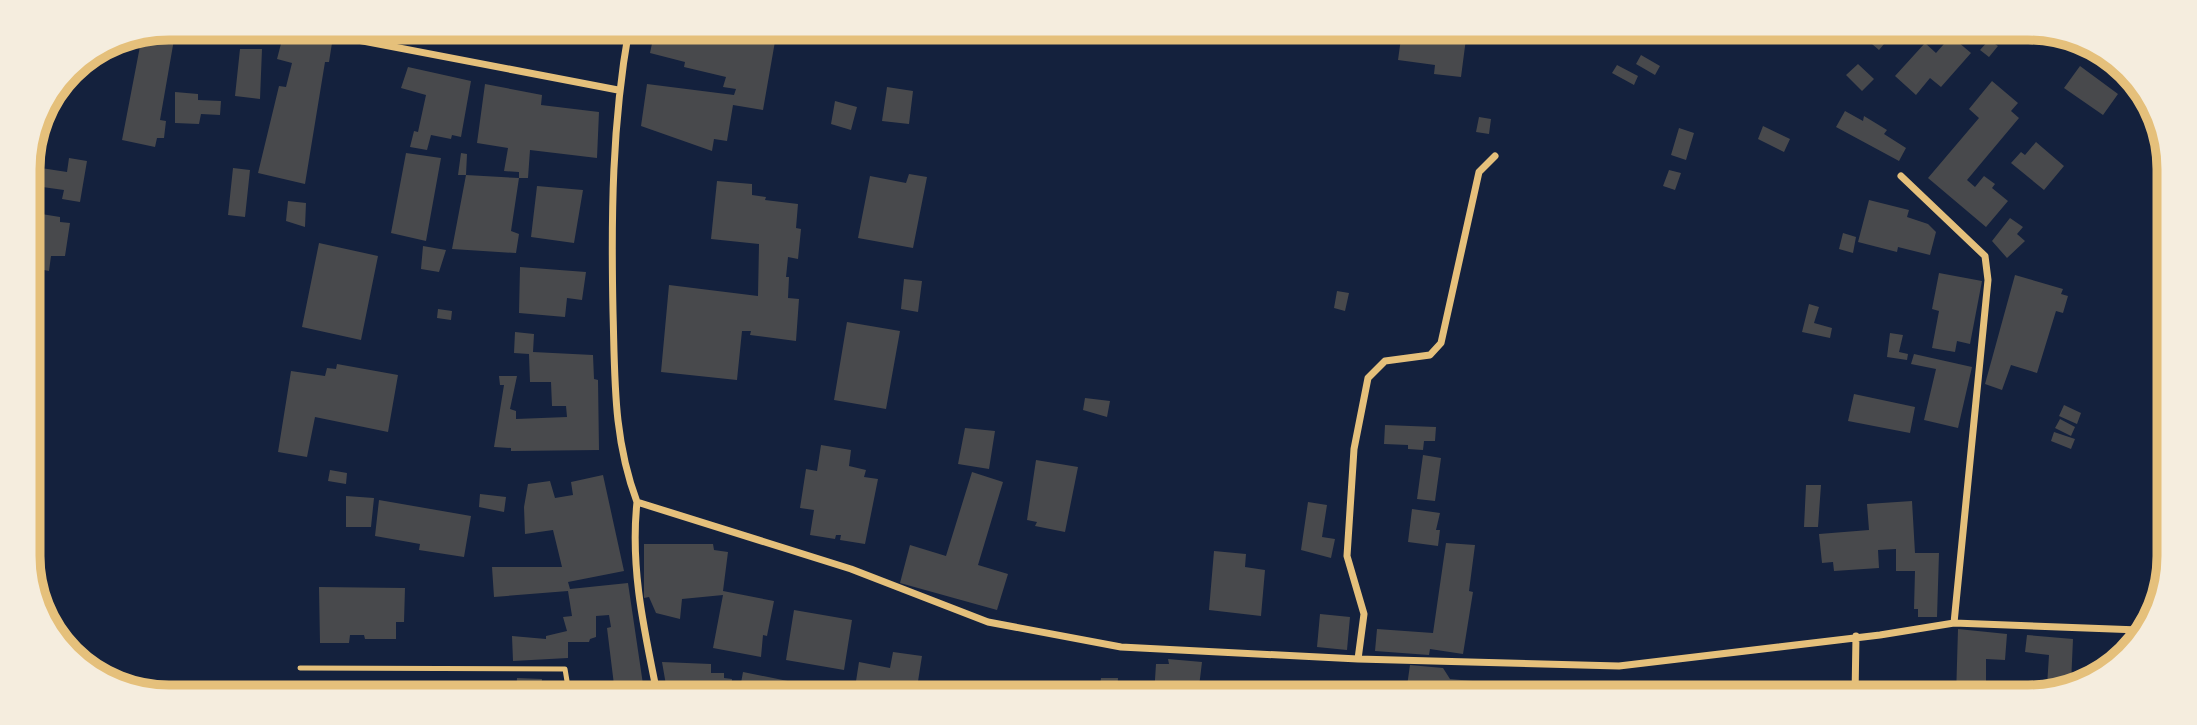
<svg xmlns="http://www.w3.org/2000/svg" width="2197" height="725" viewBox="0 0 2197 725" font-family="'Sofia Sans Condensed',sans-serif">
  <style>
    .building { fill: #48494c }
    .lines { fill: none; stroke-linecap: round; stroke-linejoin: round }
    .service { stroke: #e5c07b; stroke-width: 5 }
    .minor { stroke: #e5c07b; stroke-width: 7 }
    .rim { fill: none; stroke: #e5c07b; stroke-width: 9 }
  </style>
  <rect width="100%" height="100%" fill="#14213d"/>
  <path class="building" d="M176,28L160,120L166,121L164,138H157L155,147L122,140L141,41L121,38Z
    M655,29H718L756,38V30H777L763,110L733,105L727,141L714,139L712,151L641,126L647,84L734,95L736,89L723,87L726,77L684,67L685,62L650,53Z
    M1402,31H1467L1461,77L1434,74L1435,65L1398,60Z
    M1858,32H1894L1879,50Z
    M283,36L332,43L329,62H325L305,184L258,173L279,86L286,87L292,63L277,59Z
    M1951,36L1971,53L1941,87L1930,78L1916,95L1895,76L1925,43L1936,53Z
    M1989,40L1998,46L1989,57L1980,50Z
    M240,49H262L260,99L235,96Z
    M1641,55L1660,66L1655,75L1636,64Z
    M1858,64L1874,79L1862,91L1846,75Z
    M1617,65L1638,76L1634,85L1612,73Z
    M2080,66L2118,94L2103,115L2064,88Z
    M408,67L471,81L461,137L452,135L451,139L431,135L427,150L410,147L414,131L418,132L426,95L401,88Z
    M1992,81L2018,103L2011,111L2019,118L1967,180L1975,187L1984,176L1995,184L1992,188L2008,201L1986,227L1928,178L1979,118L1969,109Z
    M485,84L542,95L541,105L599,112L597,158L530,150L528,178H519L511,231L519,234L516,253L452,249L466,175L519,178V172L504,171L508,148L477,143Z
    M887,87L913,91L909,124L882,121Z
    M175,92L198,94V100L221,101L220,115L201,114L199,124L175,123Z
    M835,101L857,107L851,130L831,124Z
    M1845,111L1863,121L1864,116L1887,130L1884,134L1906,148L1899,161L1836,127Z
    M1479,117L1491,119L1489,134L1476,132Z
    M1763,126L1790,139L1784,152L1758,139Z
    M1679,128L1694,133L1686,160L1671,155Z
    M2036,142L2064,166L2044,190L2011,163L2021,152L2025,155Z
    M406,153L441,158L426,241L391,233Z
    M461,153L467,154L466,175H458Z
    M69,158L87,161L80,202L62,199L64,190L28,185V166L67,172Z
    M233,168L250,170L245,217L228,215Z
    M1669,170L1681,173L1675,190L1663,186Z
    M909,174L927,177L913,248L858,238L870,176L906,183Z
    M717,181L752,184V195L766,197L765,200L798,204L796,228L801,229L798,259L788,257L786,277H789L788,298L799,299L796,341L750,335L751,331H742L737,380L661,372L669,285L758,296L759,244L711,239Z
    M537,186L583,190L574,243L531,237Z
    M1869,200L1909,210L1907,217L1928,224L1936,232L1930,255L1898,247L1897,252L1858,242Z
    M288,201L306,203L305,227L286,221Z
    M29,212L60,217V222L70,223L65,256H51L49,271L29,267Z
    M2010,218L2023,227L2017,234L2025,241L2007,258L1992,241Z
    M1843,233L1856,237L1853,253L1839,249Z
    M319,243L378,256L361,340L302,327Z
    M423,246L446,250L439,272L421,269Z
    M520,267L586,272L582,300L567,298L565,317L519,313Z
    M1939,273L1982,281L1970,344L1957,341L1955,352L1932,348L1939,311L1932,309Z
    M2015,275L2063,289L2061,294L2068,296L2063,313L2056,311L2037,373L2011,365L2002,390L1985,384Z
    M904,279L922,281L918,312L901,309Z
    M1337,291L1349,293L1345,311L1334,308Z
    M1809,304L1819,307L1814,323L1832,328L1830,338L1802,332Z
    M438,309L452,311L451,320L437,318Z
    M847,322L900,331L886,409L834,400Z
    M515,332L534,334L533,352L593,355L594,379L598,380L599,450L511,451V448L494,447L504,385H500L499,376H517L510,409L516,411V419L567,417L566,406H552L551,382H530L529,354L514,353Z
    M1890,333L1903,335L1899,352L1908,354L1907,360L1887,357Z
    M1914,354L1972,367L1958,428L1924,420L1936,369L1911,364Z
    M337,364L398,375L388,432L315,417L307,457L278,452L291,371L325,376L327,368L336,369Z
    M1854,394L1915,407L1910,433L1848,421Z
    M1085,398L1110,401L1107,417L1083,410Z
    M2064,405L2081,413L2077,424L2059,416Z
    M2060,419L2075,427L2071,436L2055,428Z
    M1385,425L1436,427L1435,441H1424L1423,450L1408,449V445L1384,444Z
    M965,428L995,431L989,469L958,464Z
    M2054,432L2075,439L2071,449L2051,441Z
    M821,445L851,450L849,466L866,470L864,477L878,479L865,544L840,540L841,535H836L835,539L810,535L814,510L800,508L806,469L817,471Z
    M1423,455L1441,458L1435,501L1417,499Z
    M1036,460L1078,467L1065,532L1035,526L1037,522L1027,520Z
    M330,470L347,473L346,484L328,481Z
    M972,472L1003,482L978,565L1008,574L997,610L900,583L910,545L946,556Z
    M603,475L624,571L568,582L570,589L628,583L644,691L641,693H615L607,628L611,627L609,615L596,616V637L590,639L589,642H568V658L513,661L512,636L546,639V636L567,631L563,617L572,616L568,591L494,597L492,567H562L553,530L525,534L524,507L528,484L550,481L555,498L573,495L571,482Z
    M1806,485H1821L1818,527H1804Z
    M480,494L506,497L504,512L479,507Z
    M346,496L374,498L371,527H346Z
    M379,500L471,516L464,557L419,550L420,544L375,536Z
    M1912,501L1915,553H1939L1937,617H1918V609H1914L1915,571H1896V549L1878,550L1879,568L1834,571L1833,562L1822,563L1819,534L1869,530L1867,504Z
    M1308,502L1327,505L1322,537L1335,539L1331,558L1301,550Z
    M1412,509L1440,513L1436,530H1440L1438,546L1408,542Z
    M1446,543L1475,545L1469,591L1473,592L1463,654L1430,649L1429,655L1375,651L1377,629L1433,633Z
    M644,544H713L714,550L728,552L723,591L774,601L767,636L763,635L761,657L713,648L723,595L682,599L680,619L656,613L649,597L644,598Z
    M1214,551L1246,554L1245,567L1265,570L1261,616L1209,610Z
    M319,587L405,588L404,622H396V639H365L364,635H350L349,643H320Z
    M794,610L852,620L844,670L786,660Z
    M1320,614L1350,617L1347,650L1317,647Z
    M1958,629L2007,634L2005,660L1986,659V688H1981V697H1956Z
    M2027,635L2073,639L2071,684L2039,696V686H2047L2049,655L2025,652Z
    M893,652L922,656L916,694H854L859,662L890,668Z
    M1168,659L1202,662L1198,695H1154L1156,664H1169Z
    M662,662L711,664V673H724V678L732,679L731,694L687,693L666,685Z
    M1410,665L1443,668L1450,679L1484,682L1482,695L1406,693Z
    M743,672L832,690L831,694H739Z
    M517,678L542,679L541,693H516Z
    M1101,678H1118L1117,694L1099,693Z
    M1344,686H1358L1357,695H1343Z"/>
  <g class="lines">
    <path class="service" d="M300,668L565,669L569,693"/>
    <path class="minor" d="M295,28L618,90
      M629,29C612,124 611,216 613,312C615,379 613,438 637,502L851,569L988,622L1121,647L1358,659L1619,666L1880,635L1954,623L2139,630
      M1901,176L1985,256L1988,280L1954,623
      M637,502C630,568 644,629 657,693
      M1358,659L1364,614L1347,556L1354,449L1368,378L1385,361L1430,355L1441,343L1479,172L1495,156
      M1855,696L1856,636"/>
  </g>
  <path d="M0 0H2197V725H0ZM169 40H2028A129 129 0 0 1 2157 169V556A129 129 0 0 1 2028 685H169A129 129 0 0 1 40 556V169A129 129 0 0 1 169 40Z" fill="#f5edde" fill-rule="evenodd"/>
  <path class="rim" d="M169 40H2028A129 129 0 0 1 2157 169V556A129 129 0 0 1 2028 685H169A129 129 0 0 1 40 556V169A129 129 0 0 1 169 40Z"/>
</svg>
